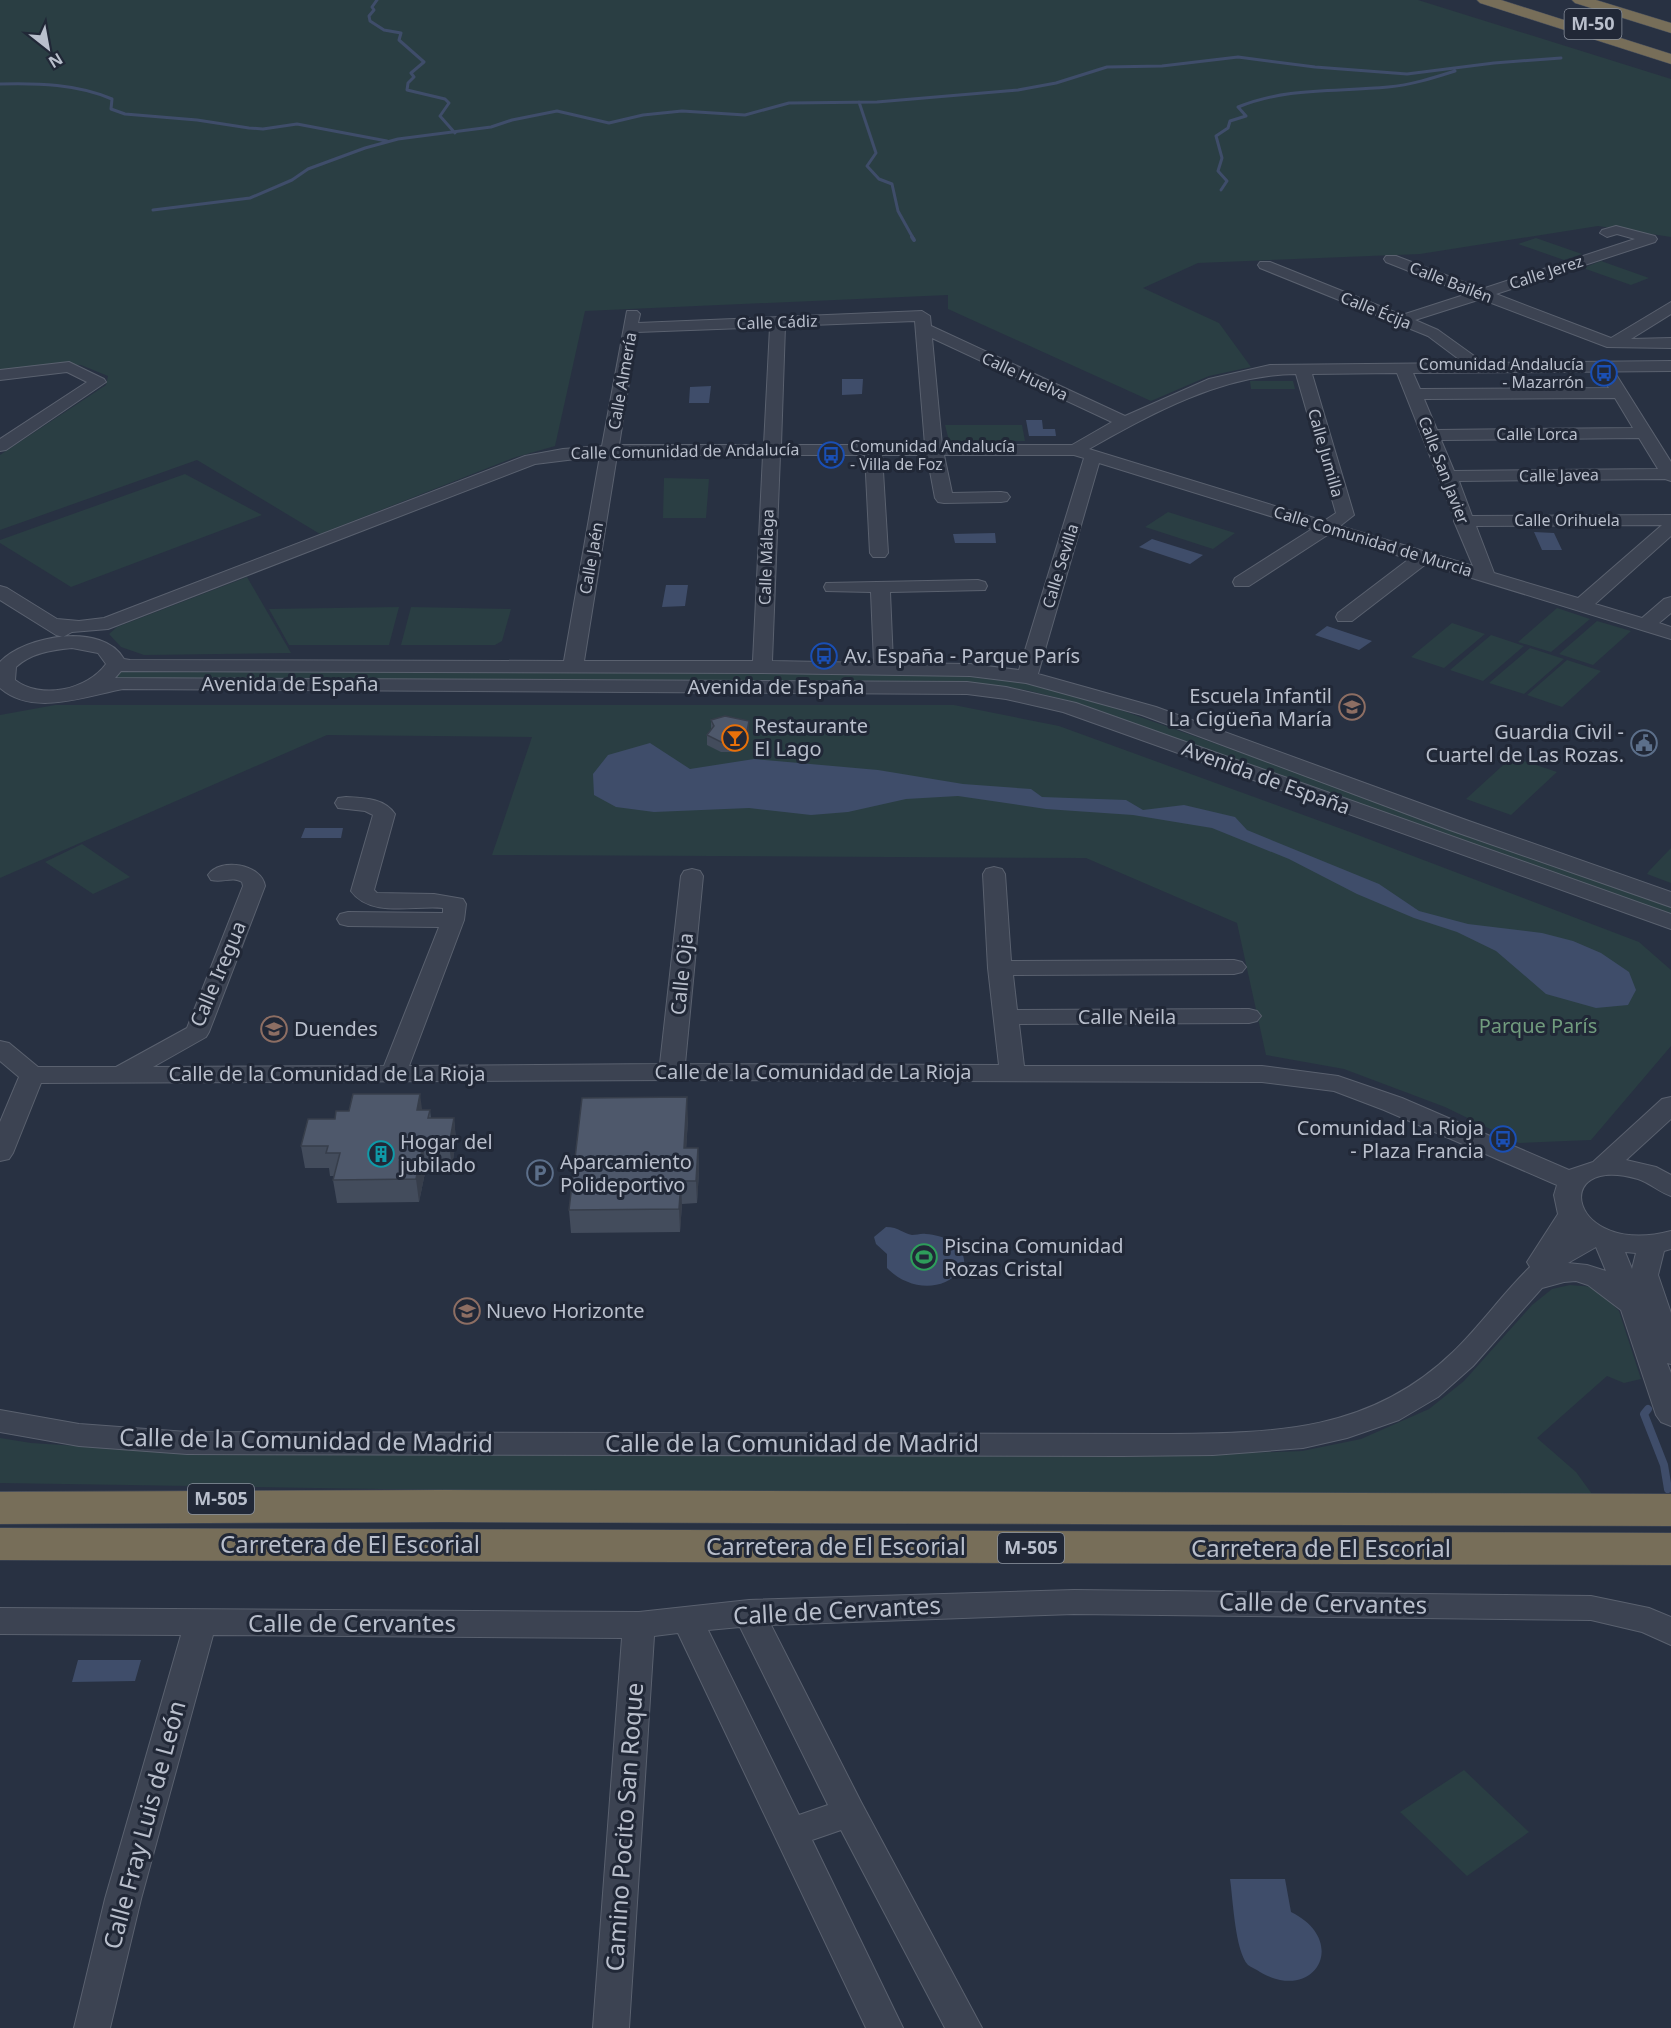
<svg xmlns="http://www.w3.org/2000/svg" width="1671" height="2028" viewBox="0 0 1671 2028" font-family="'Noto Sans',sans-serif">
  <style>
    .green { fill: #2a3e43 }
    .water { fill: #3f4d6a }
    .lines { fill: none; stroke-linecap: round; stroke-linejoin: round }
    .stream-far2 { stroke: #3f4d6a; stroke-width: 3 }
    .stream-far1 { stroke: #3f4d6a; stroke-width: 4 }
    .stream { stroke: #3f4d6a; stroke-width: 8 }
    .minor-casing { stroke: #5a616f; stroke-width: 2 }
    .highway-casing { stroke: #474e5c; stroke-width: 1 }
    .minor { fill: #3c4352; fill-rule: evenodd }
    .highway { fill: #776e59; fill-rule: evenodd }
    .wall { fill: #434c5c }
    .shaded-wall { fill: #373e4b }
    .building { fill: #4e586b; stroke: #373e4b; stroke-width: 1.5 }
    .labels { text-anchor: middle; stroke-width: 6; stroke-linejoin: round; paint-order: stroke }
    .far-street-label { font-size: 16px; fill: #b9bfcc; stroke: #212837 }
    .far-poi-label { font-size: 16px; fill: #b9bfcc; stroke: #212837; text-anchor: end }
    .shield { fill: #212837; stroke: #8b929f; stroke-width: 1.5 }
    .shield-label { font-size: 18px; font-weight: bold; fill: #b9bfcc }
    .poi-label { font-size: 20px; fill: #b9bfcc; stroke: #212837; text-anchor: start }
    .street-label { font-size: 20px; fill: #b9bfcc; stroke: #212837 }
    .park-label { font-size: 20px; fill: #719c7e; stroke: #212837 }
    .near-street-label { font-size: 24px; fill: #b9bfcc; stroke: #212837 }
  </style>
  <rect width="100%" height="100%" fill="#283142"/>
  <path class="green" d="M0,0H1418L1671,79V237L1598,226L1420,254L1198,263L1143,288L1219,323L1251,367L1209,376L1151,401L948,309V295L585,311L555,446L513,458L320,534L197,460L0,530V455L106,385L108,376L81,365L50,364L0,370Z
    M1536,238L1582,254L1564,260L1518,244Z
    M1601,261L1649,278L1631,285L1583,268Z
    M1250,381H1293L1295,389H1251Z
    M945,425H1022L1025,441H949Z
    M185,474L262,515L71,587L0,543V540Z
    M664,478L709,479L706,518H663Z
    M1168,512L1235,533L1213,549L1145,527Z
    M247,577L291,653L144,655L121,647L109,634L117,627Z
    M399,607L389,645H289L269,609Z
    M411,607L511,609L502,641L495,645H401Z
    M1557,608L1590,619L1551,652L1518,642Z
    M1597,621L1631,631L1593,665L1559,654Z
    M1452,623L1485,634L1444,668L1411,657Z
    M1491,635L1524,646L1483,681L1450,670Z
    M1530,648L1564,659L1524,694L1489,683Z
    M1567,660L1601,671L1562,707L1527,695Z
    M116,670L955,674L1031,683L1081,696L1671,905V917L1070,701L1026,690L953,681L111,679Z
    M55,705H954L1059,726L1350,832L1639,942L1671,970V1046L1591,1140L1519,1143L1445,1107L1344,1069L1266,1055L1237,923L1086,858L492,855L532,737L327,735L0,878V715Z
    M1512,757L1557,772L1511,815L1466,799Z
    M82,844L130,877L93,894L45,862Z
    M1671,848V883L1647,874L1649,871Z
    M1570,1285L1595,1287L1619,1311L1641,1379L1624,1383L1607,1376L1537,1438L1576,1472L1592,1494L462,1492L441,1490L0,1483V1438L31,1443L172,1452L441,1455L1162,1456L1302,1451L1361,1439L1429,1409L1464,1381L1532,1305L1552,1289Z
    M1464,1770L1529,1832L1467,1876L1400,1812Z"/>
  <path class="water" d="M842,379H863L862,394L842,395Z
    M711,386L709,403H689L690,387Z
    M1026,420H1042L1043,429H1055L1056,436H1029Z
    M1534,532L1554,533L1562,550H1542Z
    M995,533L996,543H955L953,534Z
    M1152,539L1203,555L1190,564L1139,547Z
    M666,585H688L685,606L662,607Z
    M1327,626L1372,641L1359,650L1315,635Z
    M650,743L690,769L754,759L878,770L963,784L1031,789L1042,797L1126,800L1143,810L1184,805L1235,817L1247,830L1379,884L1419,911L1468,924L1542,933L1573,941L1601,953L1629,972L1636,990L1628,1005L1596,1008L1546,994L1496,951L1457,932L1414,918L1357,894L1289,859L1212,828L1133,815L1046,809L958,796L906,799L848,812L811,815L749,808L654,812L616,807L594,795L593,774L608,755Z
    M305,828H343L341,838H301Z
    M886,1227C899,1227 904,1234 912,1235C917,1235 921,1233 926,1234C944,1235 967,1245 964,1266C945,1294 908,1290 887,1268V1254L876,1244L874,1237Z
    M78,1660H141L135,1681L72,1682Z
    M1230,1879H1285L1291,1912C1350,1941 1315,2004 1260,1972C1257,1970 1251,1967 1248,1965C1235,1951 1233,1899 1230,1879Z"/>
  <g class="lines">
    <path class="stream-far2" d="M377,0L372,7L374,10L369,16L370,21L384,30L401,33L399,40L424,62L411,73L414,77L408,83L407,90L445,99L449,103L440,116L455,133
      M0,84C38,83 77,84 112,99L111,109L125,114L197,120L249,128L263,129L297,124L387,141
      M859,102L876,153L867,166L879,179L892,184L898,211L913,238
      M1221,190L1227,181L1218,171L1222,158L1216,136L1228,128L1230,121L1246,116L1238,107C1287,87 1336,92 1388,87C1411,85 1433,78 1455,71
      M153,210L250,198L292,180L308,169L365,148L398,139L491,127L512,120L557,111L609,123L643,115L682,111L745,115L789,103L877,102L1018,90L1056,83L1107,67L1162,66L1238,57L1315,67L1407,74L1494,63L1561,58"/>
    <path class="stream-far1" d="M912,237L914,240"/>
    <path class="stream" d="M1648,1409L1644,1414L1664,1465L1668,1489"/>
    <g class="minor-casing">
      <path id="minor" d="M1616,226L1655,236L1657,239L1655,242L1496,294L1611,338L1671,302V314L1631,339L1671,338V348L1607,347L1481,299L1415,320L1438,330L1484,363L1671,361V371L1413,373L1420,389L1609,388L1603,379L1611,374L1617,376L1671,462V481L1665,479L1459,481L1472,516L1671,515V536L1595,604L1642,618L1664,599L1671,597V613L1659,623L1671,627V639L1426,564L1352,621H1338L1336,617L1338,613L1409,559L1329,534L1249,586H1235L1233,582L1235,578L1312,529L1099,463L1038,674L1156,707L1466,820L1671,892V907L1450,830L1142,715L1026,683L970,676L762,673L121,671L115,678L967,682L1006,687L1076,703L1671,914V929L1063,712L1006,699L967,694L123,689C86,696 33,717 0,688V662C25,635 103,622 124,659L130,660L564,661L600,456L535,464L108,629L72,632L63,637L56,635L0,600V586L7,588L57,619L79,621L104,618L525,456L563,449L602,446L627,311H637L640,314L638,323L922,311L930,316L931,326L1125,416L1209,379L1270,365L1464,363L1428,336L1260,268L1258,265L1260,262H1270L1402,315L1467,294L1386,262L1384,259L1386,256H1396L1482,289L1635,239L1617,234L1607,237L1600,233L1602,230ZM915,321L925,445H781L785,326ZM770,327L764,445H619L637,332ZM932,338L1112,422L1072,445H942ZM1397,373L1455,519L1454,521L1473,566L1340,526L1354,515L1312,374ZM1296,374L1336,513L1324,521L1089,449C1153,413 1221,375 1296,374ZM1615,398L1633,428L1437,430L1424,399ZM1639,438L1658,469L1454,471L1441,440ZM617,455H763L753,661H584ZM780,455H865L870,553L873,557H885L888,553L882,455H927L935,498L938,502L944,503L1001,502L1007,501L1010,497L1007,493L1001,492L952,493L944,455H1074L1084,458L1019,670L970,664L893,663L890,592L985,590L987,586L985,582L978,580L826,583L824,587L826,591L871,592L874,663L772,661ZM1662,525L1578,598L1494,573L1476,526ZM72,648L98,653L106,664C87,690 41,700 15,680L16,667C31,653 52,650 72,648Z
        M69,362L104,379L106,382L6,450L0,451V439L87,382L67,372L0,380V370Z
        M346,797C364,798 384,798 395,814L374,890L377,893L434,894L463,899L466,904L464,920L409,1066L660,1064L681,876L684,871L692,869L700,871L703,876L685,1064L999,1065L988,968L983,874L986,869L994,867L1002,869L1005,874L1011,961L1234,960L1242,962L1246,967L1242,972L1234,974L1013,975L1017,1010L1249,1009L1257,1011L1261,1016L1257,1021L1249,1023L1019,1024L1024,1066H1262L1338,1076L1402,1098L1569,1170L1593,1162L1662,1099L1671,1097V1119L1626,1160L1656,1167L1671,1175V1196C1659,1192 1650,1183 1638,1179C1548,1153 1569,1258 1671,1231V1249L1664,1251L1658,1275L1671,1313V1364L1667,1363L1671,1373V1426L1661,1422L1656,1415L1621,1310L1588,1285L1576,1281L1564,1282L1542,1288L1473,1366L1438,1397L1399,1420L1347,1438L1303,1448L1213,1455L1122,1456L187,1454L79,1446L0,1432V1410L79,1424L187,1432L1167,1434C1276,1433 1370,1432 1453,1352C1481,1325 1503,1293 1530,1267L1527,1262L1558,1214L1554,1195L1557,1185L1384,1110L1334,1091L1262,1082L672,1080L41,1083L13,1153L9,1159L0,1161V1122L19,1077L0,1061V1041L9,1043L38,1067H116L187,1028L243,886L242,882C232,876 223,883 211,880L208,875C220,857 262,864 265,886L209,1032L206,1037L153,1067L384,1066L439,927L348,926L340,924L337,919L340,914L348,912L443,913V908C414,905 370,918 351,891L373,815L365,811L338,808L335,803L338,798ZM1596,1247L1606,1271L1587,1265L1568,1263ZM1625,1252L1636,1253L1632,1269Z
        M1074,1590L1591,1596L1649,1608L1671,1617V1645L1642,1632L1591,1620L1074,1614L771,1625L861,1802L982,2028H945L841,1830L812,1840L903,2028H866L678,1633L654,1636L629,2028H593L622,1638L213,1635L141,1899L110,2028H74L105,1899L181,1635L0,1634V1608L639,1612L749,1600ZM740,1627L828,1805L799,1815L708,1630Z"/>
    </g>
    <g class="highway-casing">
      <path id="highway" d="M1477,0H1501L1671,54V64L1480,3Z
        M1572,0H1596L1671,23V33L1575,3Z
        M443,1490L1671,1494V1526L443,1522L0,1524V1492Z
        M0,1528L1671,1533V1565L0,1560Z"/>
    </g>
    <use href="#minor" class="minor"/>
    <use href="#highway" class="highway"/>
  </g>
  <path class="wall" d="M711,720L749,721V731L746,747L736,752H721L707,745V735L711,729Z
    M422,1110H430L431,1118H454L456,1140L452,1167L426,1168L419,1202L337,1203L333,1180L334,1176H330L329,1168H305L301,1146L335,1119Z
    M688,1120L686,1148H698L699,1171L697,1203L682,1204L680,1232L571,1233L569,1210Z"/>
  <path class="shaded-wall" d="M749,721V731L746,747L736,752V742Z
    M420,1094L423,1116L417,1110Z
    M687,1097L688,1120L685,1171L684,1148Z
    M454,1118L456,1140L452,1167L449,1145Z
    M423,1145L426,1168L419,1202L416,1179Z
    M698,1148L699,1171L697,1203L696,1181Z
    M681,1181L682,1204L680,1232L679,1209Z"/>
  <path class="building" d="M725,716L749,721L746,737L736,742H721L707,735L714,726L711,720Z
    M353,1094H420L417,1110H430L428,1118H454L449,1145H423L416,1179L333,1180L340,1153H326L328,1146H301L308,1119H335L336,1111H349Z
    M687,1097L684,1148H698L696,1181H681L679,1209L569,1210L582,1098Z"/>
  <defs>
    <g id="bus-ring" transform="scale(1.35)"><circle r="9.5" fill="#212837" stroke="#1a4fb4" stroke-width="1.5"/><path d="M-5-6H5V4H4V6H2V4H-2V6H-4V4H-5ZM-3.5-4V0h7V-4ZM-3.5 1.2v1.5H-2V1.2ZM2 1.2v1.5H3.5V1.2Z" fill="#1a4fb4"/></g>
    <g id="school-ring" transform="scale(1.35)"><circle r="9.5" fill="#212837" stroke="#8d6e63" stroke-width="1.5"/><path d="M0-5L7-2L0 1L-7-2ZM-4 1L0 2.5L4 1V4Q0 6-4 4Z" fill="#8d6e63"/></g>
    <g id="bar-ring" transform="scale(1.35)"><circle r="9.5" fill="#212837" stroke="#e8710a" stroke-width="1.5"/><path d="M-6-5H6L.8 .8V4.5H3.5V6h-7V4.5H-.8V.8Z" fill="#e8710a"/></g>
    <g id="civic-ring" transform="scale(1.35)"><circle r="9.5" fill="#212837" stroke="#5c6f8a" stroke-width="1.5"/><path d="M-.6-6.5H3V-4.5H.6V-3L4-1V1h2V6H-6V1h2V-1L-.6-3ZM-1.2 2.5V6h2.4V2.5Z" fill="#5c6f8a"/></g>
    <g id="building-ring" transform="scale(1.35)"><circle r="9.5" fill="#212837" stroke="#0f9aa8" stroke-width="1.5"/><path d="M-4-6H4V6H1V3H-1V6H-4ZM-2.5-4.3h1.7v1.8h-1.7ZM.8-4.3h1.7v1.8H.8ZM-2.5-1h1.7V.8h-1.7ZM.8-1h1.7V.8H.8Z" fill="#0f9aa8"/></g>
    <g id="parking-ring" transform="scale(1.35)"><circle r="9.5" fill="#212837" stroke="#5c6f8a" stroke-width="1.5"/><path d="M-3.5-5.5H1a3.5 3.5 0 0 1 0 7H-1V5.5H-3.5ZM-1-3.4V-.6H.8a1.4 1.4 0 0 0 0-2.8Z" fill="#5c6f8a"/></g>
    <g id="stadium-ring" transform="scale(1.35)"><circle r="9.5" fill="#212837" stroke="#2e9e5b" stroke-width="1.5"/><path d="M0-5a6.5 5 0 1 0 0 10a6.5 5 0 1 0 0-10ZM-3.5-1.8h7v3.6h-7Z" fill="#2e9e5b"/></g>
  </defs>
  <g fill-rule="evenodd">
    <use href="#bus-ring" x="1604" y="373"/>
    <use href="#bus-ring" x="831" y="455"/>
    <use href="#bus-ring" x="824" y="656"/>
    <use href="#school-ring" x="1352" y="707"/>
    <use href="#bar-ring" x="735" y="738"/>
    <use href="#civic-ring" x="1644" y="743"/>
    <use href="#school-ring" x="274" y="1029"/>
    <use href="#bus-ring" x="1503" y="1139"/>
    <use href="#building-ring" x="381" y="1154"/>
    <use href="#parking-ring" x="540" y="1173"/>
    <use href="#stadium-ring" x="924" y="1257"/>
    <use href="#school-ring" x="467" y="1311"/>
  </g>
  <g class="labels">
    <g class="far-street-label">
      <text transform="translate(1546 272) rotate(-18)" y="6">Calle Jerez</text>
      <text transform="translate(1451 282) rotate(21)" y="6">Calle Bailén</text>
      <text transform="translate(1376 310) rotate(22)" y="6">Calle Écija</text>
      <text transform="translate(777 322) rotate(-2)" y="6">Calle Cádiz</text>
      <text transform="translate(1025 376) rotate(25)" y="6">Calle Huelva</text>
      <text transform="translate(622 381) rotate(-80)" y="6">Calle Almería</text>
      <text x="1537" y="440">Calle Lorca</text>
      <text transform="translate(685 451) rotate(-1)" y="6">Calle Comunidad de Andalucía</text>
      <text transform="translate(1326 453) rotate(74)" y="6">Calle Jumilla</text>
      <text transform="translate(1444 470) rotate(69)" y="6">Calle San Javier</text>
      <text transform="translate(1559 475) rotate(-1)" y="6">Calle Javea</text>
      <text x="1567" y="526">Calle Orihuela</text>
      <text transform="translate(1373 541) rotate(17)" y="6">Calle Comunidad de Murcia</text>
      <text transform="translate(766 557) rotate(-88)" y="6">Calle Málaga</text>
      <text transform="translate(591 558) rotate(-80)" y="6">Calle Jaén</text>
      <text transform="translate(1060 566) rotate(-73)" y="6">Calle Sevilla</text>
    </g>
    <g class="far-poi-label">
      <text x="1584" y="370">Comunidad Andalucía<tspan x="1584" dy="18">- Mazarrón</tspan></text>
      <text x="850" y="452" text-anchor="start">Comunidad Andalucía<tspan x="850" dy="18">- Villa de Foz</tspan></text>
    </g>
    <g class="shield">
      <rect x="1564.5" y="9" width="57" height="30" rx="4.5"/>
      <rect x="188" y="1484" width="66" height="30" rx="4.5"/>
      <rect x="998" y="1533" width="66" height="30" rx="4.5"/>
    </g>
    <g class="shield-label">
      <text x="1593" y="30">M-50</text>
      <text x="221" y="1505">M-505</text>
      <text x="1031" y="1554">M-505</text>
    </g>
    <g class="poi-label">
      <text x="844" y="663">Av. España - Parque París</text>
      <text x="1332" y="703" text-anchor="end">Escuela Infantil<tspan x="1332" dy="23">La Cigüeña María</tspan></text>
      <text x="754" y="733">Restaurante<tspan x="754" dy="23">El Lago</tspan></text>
      <text x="1624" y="739" text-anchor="end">Guardia Civil -<tspan x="1624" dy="23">Cuartel de Las Rozas.</tspan></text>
      <text x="294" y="1036">Duendes</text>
      <text x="1484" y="1135" text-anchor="end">Comunidad La Rioja<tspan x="1484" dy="23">- Plaza Francia</tspan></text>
      <text x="400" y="1149">Hogar del<tspan x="400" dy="23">jubilado</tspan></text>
      <text x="560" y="1169">Aparcamiento<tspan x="560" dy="23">Polideportivo</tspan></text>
      <text x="944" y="1253">Piscina Comunidad<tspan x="944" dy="23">Rozas Cristal</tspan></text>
      <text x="486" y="1318">Nuevo Horizonte</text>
    </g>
    <g class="street-label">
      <text x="290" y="691">Avenida de España</text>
      <text x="776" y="694">Avenida de España</text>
      <text transform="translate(1266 778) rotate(20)" y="7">Avenida de España</text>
      <text transform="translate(218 974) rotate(-67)" y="7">Calle Iregua</text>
      <text transform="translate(682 974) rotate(-84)" y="7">Calle Oja</text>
      <text x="1127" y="1024">Calle Neila</text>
      <text x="813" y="1079">Calle de la Comunidad de La Rioja</text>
      <text x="327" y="1081">Calle de la Comunidad de La Rioja</text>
    </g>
    <g class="park-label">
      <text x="1538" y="1033">Parque París</text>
    </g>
    <g class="near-street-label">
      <text transform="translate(306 1441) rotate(1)" y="8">Calle de la Comunidad de Madrid</text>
      <text x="792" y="1452">Calle de la Comunidad de Madrid</text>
      <text x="350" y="1553">Carretera de El Escorial</text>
      <text x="836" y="1555">Carretera de El Escorial</text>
      <text x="1321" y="1557">Carretera de El Escorial</text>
      <text transform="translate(1323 1604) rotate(1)" y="8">Calle de Cervantes</text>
      <text transform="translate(837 1611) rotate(-3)" y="8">Calle de Cervantes</text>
      <text x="352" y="1632">Calle de Cervantes</text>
      <text transform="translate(145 1825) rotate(-75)" y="8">Calle Fray Luis de León</text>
      <text transform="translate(625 1827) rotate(-86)" y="8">Camino Pocito San Roque</text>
    </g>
  </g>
  <g transform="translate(48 48) rotate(149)" stroke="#212837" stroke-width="4.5" paint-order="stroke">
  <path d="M0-4.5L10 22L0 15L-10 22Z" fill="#b9bfcc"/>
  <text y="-9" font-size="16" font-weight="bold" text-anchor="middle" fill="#b9bfcc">N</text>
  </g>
</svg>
